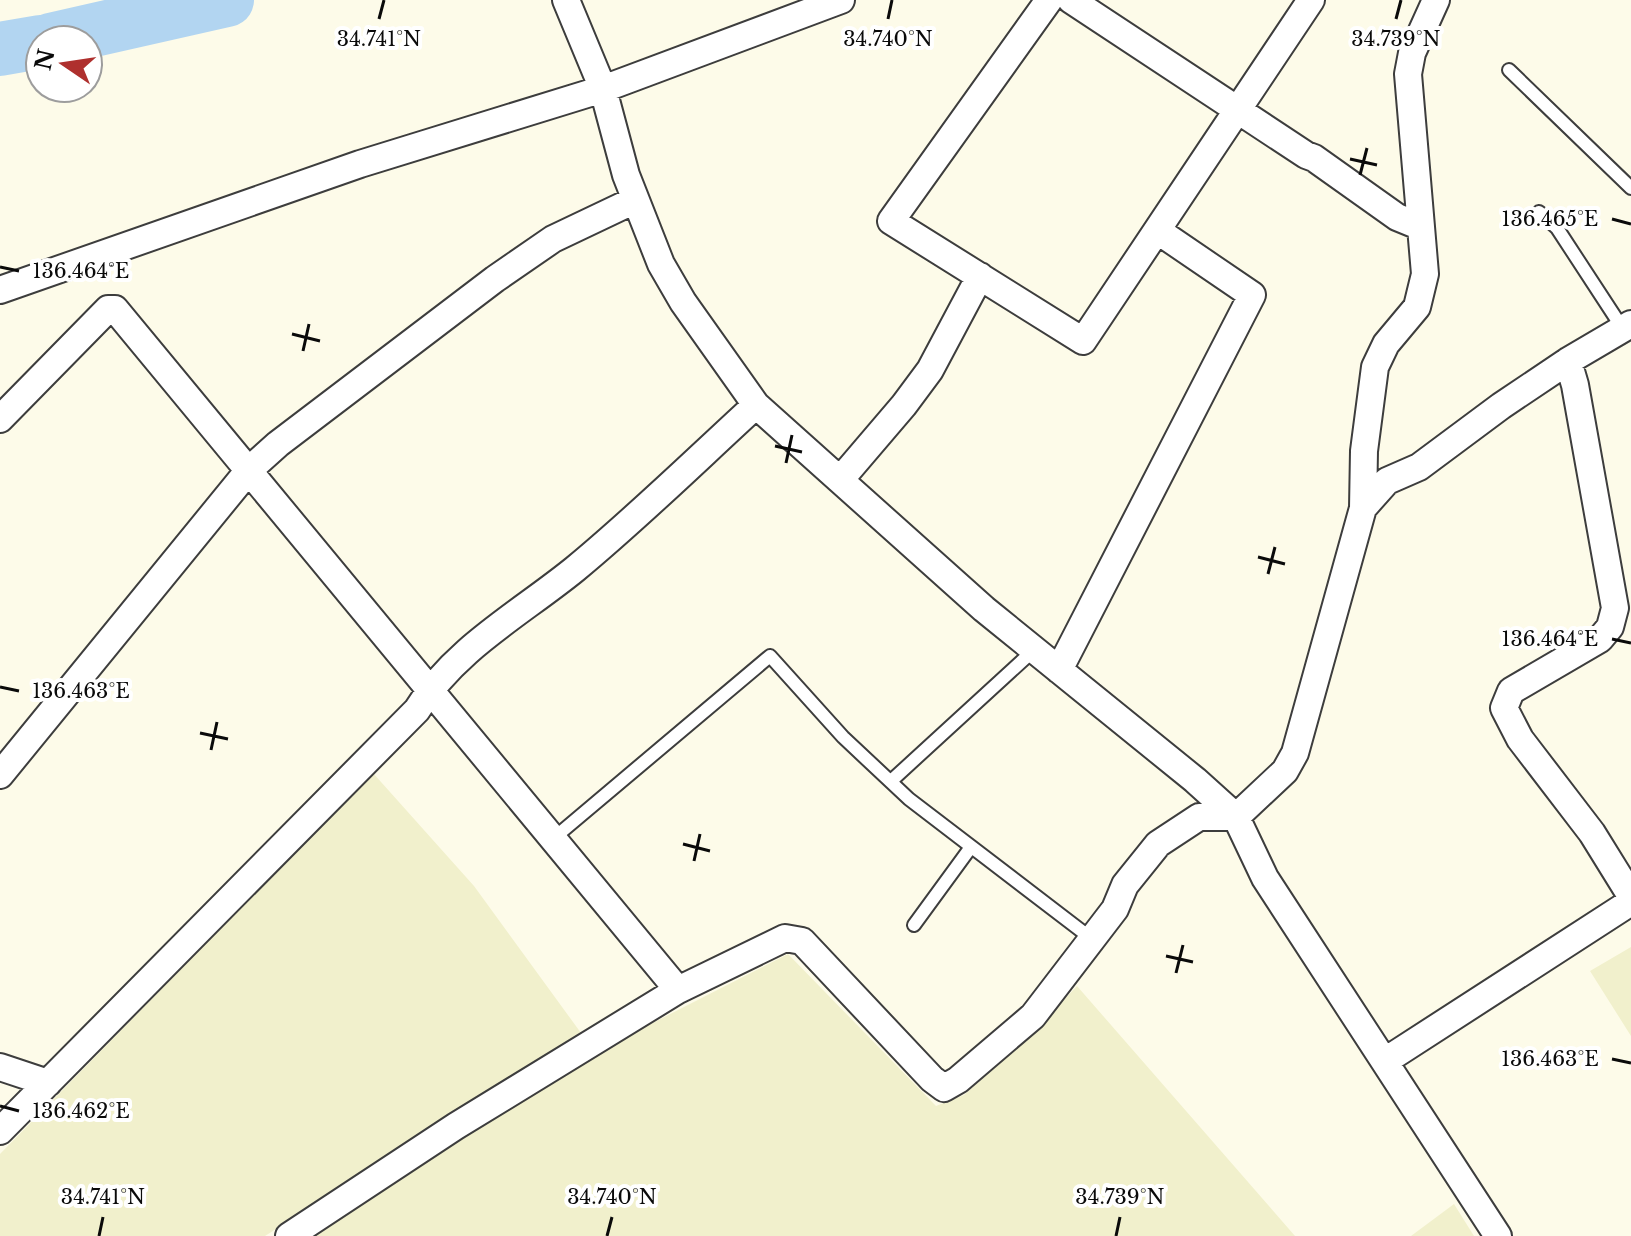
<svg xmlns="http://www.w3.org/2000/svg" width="1631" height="1236" viewBox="0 0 1631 1236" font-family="'Libre Baskerville',serif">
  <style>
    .farmland { fill: #f1f0cc }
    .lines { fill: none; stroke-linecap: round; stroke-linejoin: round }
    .river { stroke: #b2d5f1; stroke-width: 54 }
    .service-casing { stroke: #3d3d3d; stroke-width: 16 }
    .minor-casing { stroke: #3d3d3d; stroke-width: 30 }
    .service { stroke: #fff; stroke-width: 12 }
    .minor { stroke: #fff; stroke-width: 26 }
    .ticks { fill: none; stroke: #0a0a0a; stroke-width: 3 }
    .ticks-label { font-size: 20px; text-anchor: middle; fill: #0a0a0a; stroke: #fff; stroke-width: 8; stroke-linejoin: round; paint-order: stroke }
  </style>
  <rect width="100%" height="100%" fill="#fdfbe9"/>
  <path class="farmland" d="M373,773L474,886L581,1033L265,1236H0V1154Z
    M1631,947V1036L1590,971Z
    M788,954L936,1106L964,1095L1027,1039L1077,986L1295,1236H312L578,1061Z
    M1454,1204L1474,1236H1411Z"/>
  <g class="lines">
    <path class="river" d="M50,40L227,0
      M0,49L40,42"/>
    <g class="service-casing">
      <path id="service" d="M1509,70L1631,188
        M1539,212L1557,228L1623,329
        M891,781L1034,650
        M554,838L770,656L843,737L909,799L1092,939
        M914,925L971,847"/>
    </g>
    <g class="minor-casing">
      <path id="minor" d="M566,0L603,89L626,175L661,264L683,302L756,405L984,609L1195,780L1236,817L1265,878L1498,1236
        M1049,0L891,221L1083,341L1311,0
        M1071,0L1306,155L1314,158L1397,217L1419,226
        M0,290L360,164L603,89L841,0
        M1568,361L1575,385L1615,608L1610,627L1600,639L1511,691L1504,708L1520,739L1592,833L1631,896
        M0,419L108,309H115L678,990
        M840,480L904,405L930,370L980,276
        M1363,508L1387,481L1419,467L1501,406L1568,361L1631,324
        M1059,670L1252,295L1158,231
        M0,775L249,470L278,444L495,279L553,239L635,200
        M1385,1061L1631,902
        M0,1067L48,1083
        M0,1131L417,710C454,649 521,613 575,569C638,517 696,460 756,405
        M289,1236L456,1126L678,990L785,938L802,941L932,1079L944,1088L958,1080L1033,1016L1115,909L1125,885L1158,844L1199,817H1236L1285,771L1295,753L1363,508L1364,451L1375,367L1386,344L1417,307L1425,274L1408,74L1412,53L1436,0"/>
    </g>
    <use href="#service" class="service"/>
    <use href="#minor" class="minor"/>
  </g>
  <path class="ticks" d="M379,19L384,0M888,19L892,0M1396,19L1401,0M1350,159L1377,165M1360,175L1367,148M1612,219L1631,224M0,267L19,271M292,334L320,341M303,351L309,324M775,446L802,452M786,463L792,435M1258,557L1285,564M1268,574L1275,547M1612,639L1631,643M0,687L19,691M200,733L228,739M211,750L217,722M683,844L710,851M694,861L700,834M1166,956L1193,962M1176,973L1183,945M1612,1059L1631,1063M0,1106L19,1111M99,1236L103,1217M607,1236L612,1217M1116,1236L1120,1217"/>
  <g class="ticks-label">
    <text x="379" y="46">34.741°N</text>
    <text x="888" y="46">34.740°N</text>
    <text x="1396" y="46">34.739°N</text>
    <text x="1550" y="226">136.465°E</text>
    <text x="81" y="278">136.464°E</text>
    <text x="1550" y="646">136.464°E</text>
    <text x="81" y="698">136.463°E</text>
    <text x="1550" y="1066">136.463°E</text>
    <text x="81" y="1118">136.462°E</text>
    <text x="103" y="1204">34.741°N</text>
    <text x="612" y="1204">34.740°N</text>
    <text x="1120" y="1204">34.739°N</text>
  </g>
  <g transform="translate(64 64) rotate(283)"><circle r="38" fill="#ffffff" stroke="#9d9d9d" stroke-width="2"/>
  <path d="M0-6L14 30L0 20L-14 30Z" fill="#af302e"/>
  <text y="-12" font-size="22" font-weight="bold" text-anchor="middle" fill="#0a0a0a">N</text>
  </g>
</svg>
